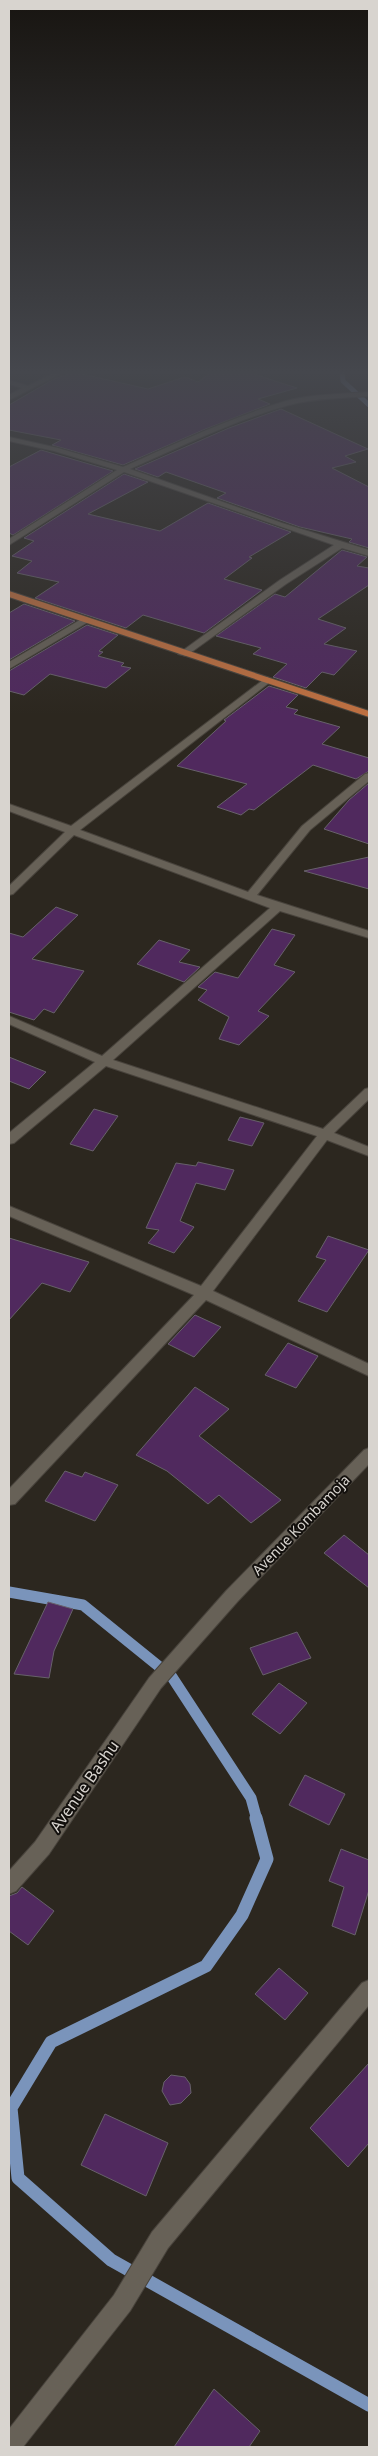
<svg xmlns="http://www.w3.org/2000/svg" width="378" height="2456" viewBox="0 0 378 2456" font-family="'Noto Sans',sans-serif">
  <style>
    .lines { fill: none; stroke-linecap: round; stroke-linejoin: round }
    .stream-far2 { stroke: #7a94bb; stroke-width: 5 }
    .stream-far1 { stroke: #7a94bb; stroke-width: 11 }
    .stream { stroke: #7a94bb; stroke-width: 13 }
    .building { fill: #50295e; stroke: #67616a }
    .minor-casing { stroke: #48433c; stroke-width: 2 }
    .primary-casing { stroke: #48433c; stroke-width: 2 }
    .minor { fill: #676157; fill-rule: evenodd }
    .primary { fill: #be7041; fill-rule: evenodd }
    .labels { text-anchor: middle; stroke-width: 4; stroke-linejoin: round; paint-order: stroke }
    .street-label { font-size: 14px; fill: #d8d4cf; stroke: #13100d }
    .near-street-label { font-size: 16px; fill: #d8d4cf; stroke: #13100d }
  </style>
  <rect width="100%" height="100%" fill="#2c271f"/>
  <g class="lines">
    <path class="stream-far2" d="M342,371L343,381L369,405"/>
    <path class="stream-far1" d="M9,1592L83,1605L172,1677L251,1798L257,1820"/>
    <path class="stream" d="M256,1818L267,1859L242,1915L206,1966L51,2042L11,2108L18,2178L111,2260L369,2405"/>
  </g>
  <path class="building" d="M213,371H244L297,388L258,399L270,404L203,430L123,465L52,445L61,440L9,430V405L54,379L73,372L148,389L185,377L198,382Z
    M281,409L368,449L345,456L356,462L332,468L369,487V548L349,542L352,539L300,527L217,498L226,493L166,472L158,477L135,469L229,428Z
    M41,450L113,471L13,535L9,533V467Z
    M124,474L148,482L88,514L160,531L208,503L291,532L249,557L252,558L224,579L262,590L204,633L143,615L126,628L35,598L59,582L17,573L32,561L12,556L34,541L24,538Z
    M342,550L367,557L357,566L369,568V585L318,619L346,628L324,644L357,651L334,675L322,672L306,688L273,677L287,664L253,654L261,648L216,636L275,594L285,597Z
    M24,604L75,621L9,660V613Z
    M87,625L118,635L99,651L103,652L98,656L124,663L121,666L131,668L106,688L50,674L24,695L9,691V671Z
    M269,686L298,695L286,707L298,710L294,714L340,727L322,744L369,758V771L356,779L313,765L254,810L249,809L241,815L217,807L247,784L177,766L226,721L224,720Z
    M369,783V844L324,829L349,800Z
    M369,857V889L304,871Z
    M56,907L78,915L32,959L84,971L54,1013L44,1009L34,1020L9,1012V933L23,937Z
    M272,929L295,935L274,965L295,972L258,1011L269,1016L239,1045L219,1039L229,1017L198,1000L207,990L198,987L215,972L238,978Z
    M159,940L190,950L179,962L200,967L184,982L137,964Z
    M9,1057L46,1072L29,1089L9,1081Z
    M94,1109L118,1116L93,1151L70,1144Z
    M240,1117L264,1123L252,1146L228,1140Z
    M198,1162L234,1170L225,1190L196,1183L180,1221L194,1227L174,1253L148,1243L159,1230L146,1228L176,1163L196,1166Z
    M328,1236L369,1250L327,1312L298,1301L326,1260L316,1257Z
    M9,1238L89,1262L70,1292L42,1283L9,1320Z
    M195,1315L221,1327L194,1357L168,1344Z
    M288,1343L318,1356L296,1388L265,1375Z
    M195,1387L229,1409L199,1436L281,1500L251,1523L219,1495L208,1504L167,1471L136,1455Z
    M65,1471L82,1477L85,1472L118,1485L95,1521L45,1501Z
    M344,1535L369,1555V1588L324,1553Z
    M48,1602L73,1609L54,1651L49,1678L14,1674Z
    M297,1632L311,1658L263,1675L250,1648Z
    M279,1683L307,1703L280,1734L252,1714Z
    M305,1775L345,1794L329,1825L289,1805Z
    M341,1849L369,1860V1890L355,1935L332,1926L344,1887L329,1881Z
    M22,1887L54,1911L28,1945L9,1931V1896L17,1893Z
    M279,1968L308,1993L285,2020L255,1994Z
    M369,2063V2143L348,2167L310,2128Z
    M171,2075L185,2077L190,2084L191,2093L181,2103L170,2105L162,2091L164,2082Z
    M105,2114L168,2143L146,2196L81,2165Z
    M214,2389L260,2431L249,2447H174Z"/>
  <g class="lines">
    <g class="minor-casing">
      <path id="minor" d="M57,371H66L9,400V395L22,388L9,384V380L28,386Z
        M369,392V396C343,398 315,398 289,405C235,420 182,446 130,469L282,523L369,550V556L342,548L286,584L186,656L178,654L280,580L334,545L124,472L9,545V539L117,470L54,451L9,441V437L58,448L123,467C176,443 230,418 286,401C312,394 341,394 369,392Z
        M85,617L89,620L88,622L9,669V662Z
        M267,677L272,680L270,682L80,830L248,892L302,826L365,774L369,773V781L310,830L257,895L369,931V938L280,911L113,1060L323,1129L365,1089L369,1088V1099L334,1133L369,1147V1156L327,1140L213,1291L369,1364V1376L206,1300L15,1504L9,1505V1489L194,1295L9,1216V1206L201,1286L317,1136L106,1066L14,1143L9,1144V1133L95,1062L9,1024V1016L102,1056L270,908L74,835L13,894L9,895V886L65,832L9,811V804L71,826Z
        M369,1448V1464L238,1601L161,1688L49,1854L16,1891L9,1894V1871L35,1842L149,1678L226,1591L364,1450Z
        M369,1980V2005L168,2248L130,2311L23,2447H9V2429L114,2295L152,2232L362,1983Z"/>
    </g>
    <g class="primary-casing">
      <path id="primary" d="M9,591L369,711V717L9,597Z"/>
    </g>
    <use href="#minor" class="minor"/>
    <use href="#primary" class="primary"/>
  </g>
  <linearGradient id="sky" x2="0" y2="1"><stop stop-color="#181511"/><stop offset="0.52" stop-color="#45474d"/><stop offset="1" stop-color="#45474d" stop-opacity="0"/></linearGradient>
  <rect width="378" height="715" fill="url(#sky)"/>
  <g class="labels">
    <g class="street-label">
      <text transform="translate(301 1525) rotate(-46)" y="5">Avenue Kombamoja</text>
    </g>
    <g class="near-street-label">
      <text transform="translate(84 1786) rotate(-55)" y="6">Avenue Bashu</text>
    </g>
  </g>
  <rect width="378" height="2456" fill="none" stroke="#d8d4cf" stroke-width="20"/>
</svg>
